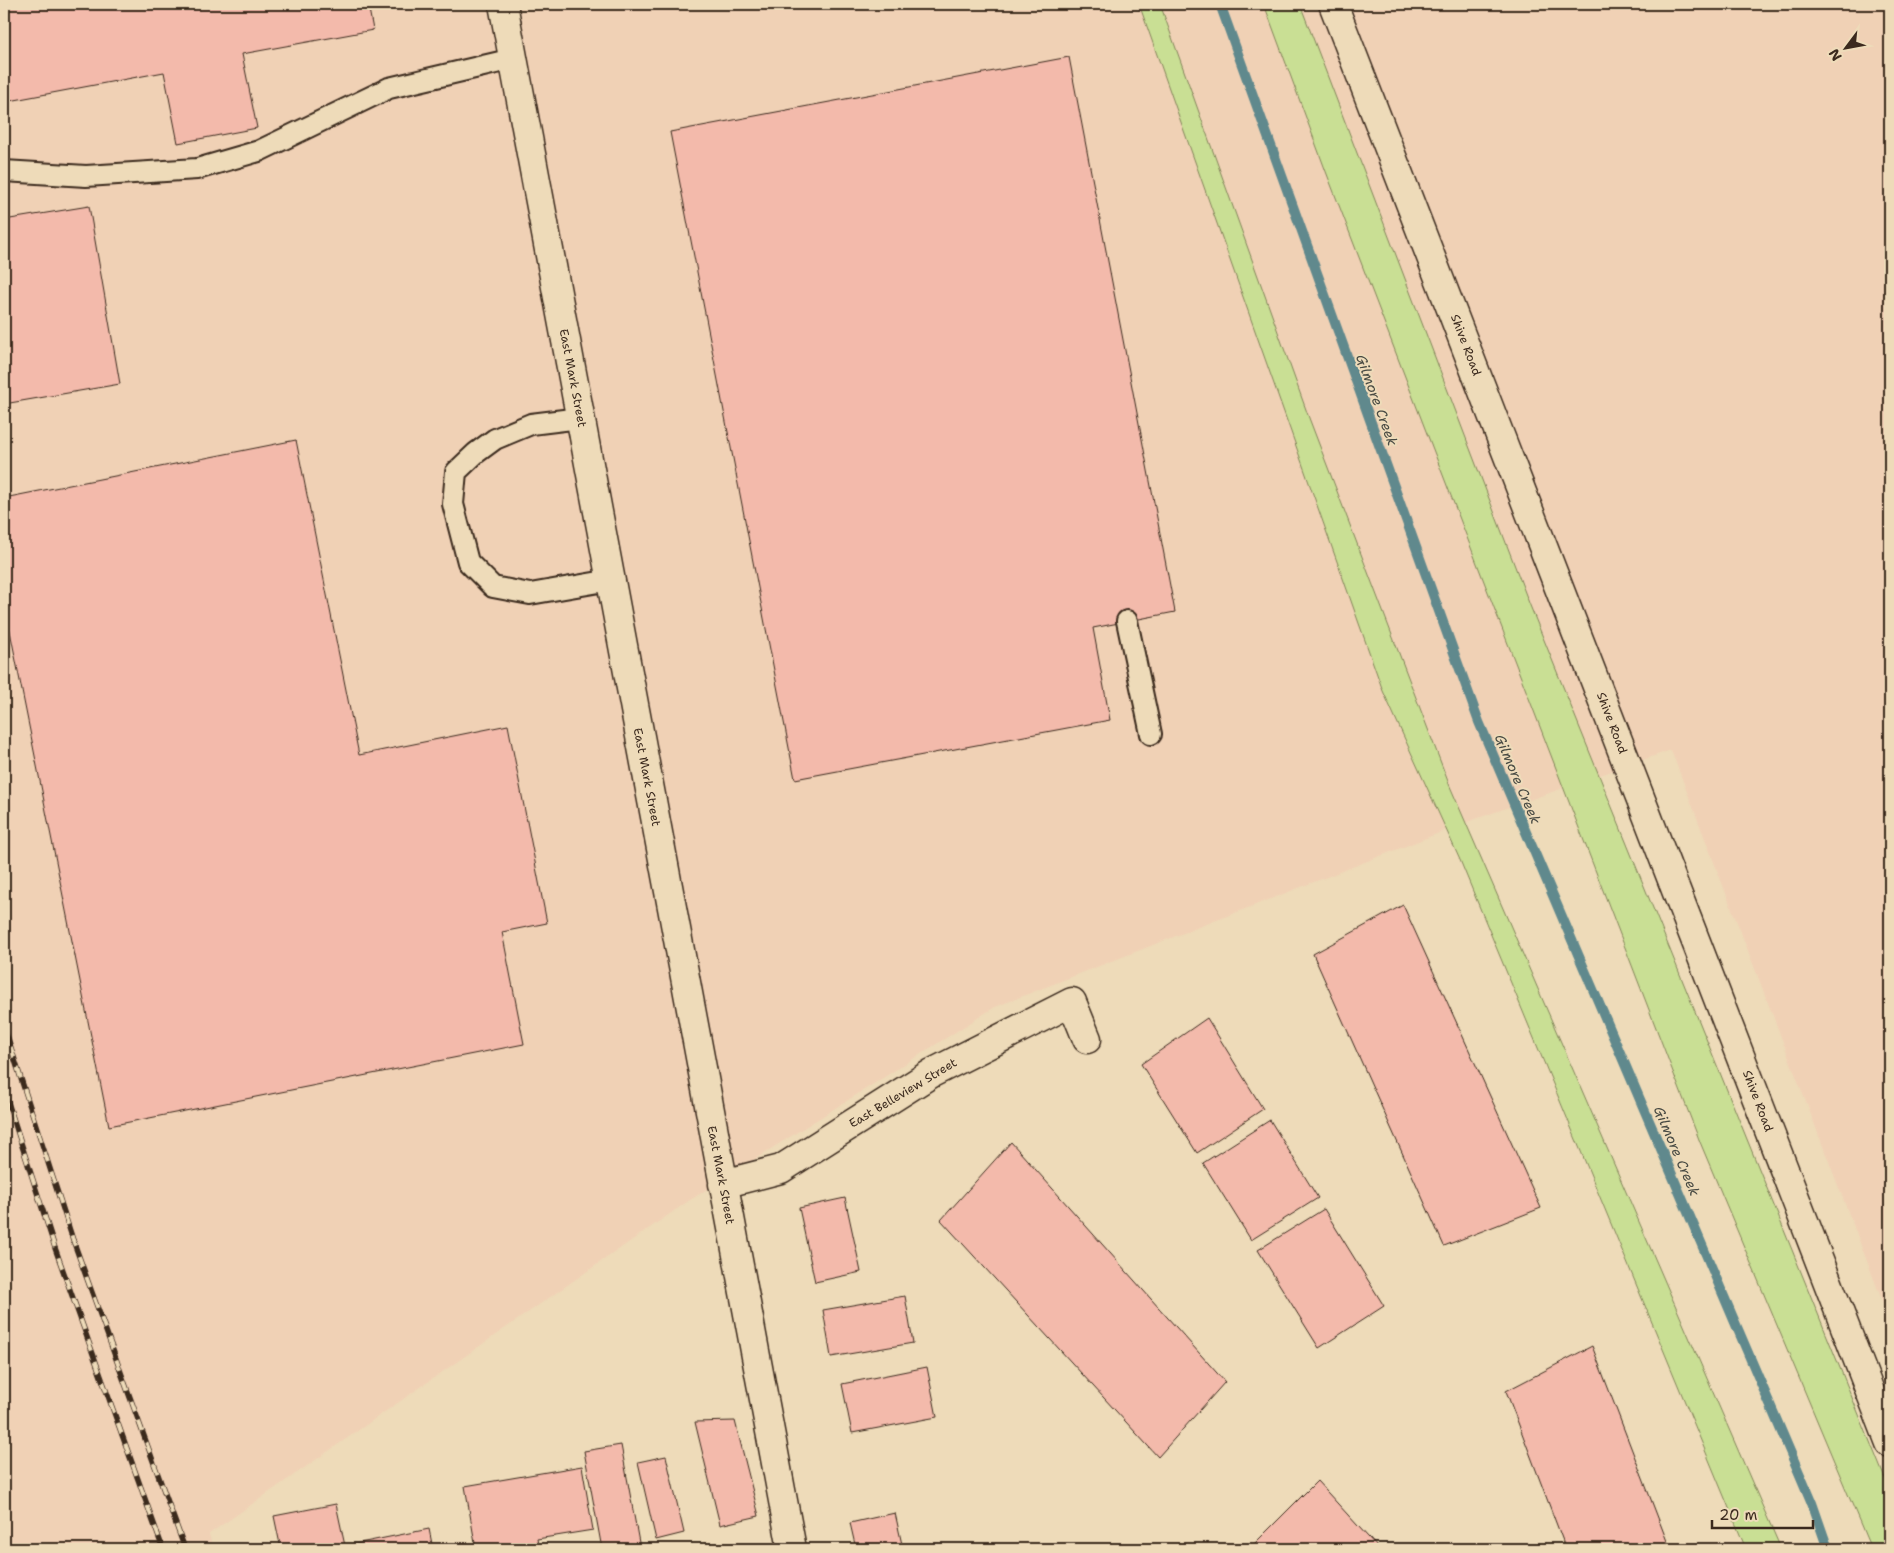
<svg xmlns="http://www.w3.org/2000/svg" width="1894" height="1553" viewBox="0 0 1894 1553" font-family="'Shantell Sans',sans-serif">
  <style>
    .built { fill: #f0d1b5 }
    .green { fill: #c9df94; stroke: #828459 }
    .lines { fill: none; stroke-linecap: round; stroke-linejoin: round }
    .stream { stroke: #61898d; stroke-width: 10 }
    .building { fill: #f3baab; stroke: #3b2a1e }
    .service-casing { stroke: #3b2a1e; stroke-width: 24 }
    .minor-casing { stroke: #3b2a1e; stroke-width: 31 }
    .service { stroke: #eedbb9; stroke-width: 20 }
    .minor { stroke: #eedbb9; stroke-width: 28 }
    .rail-casing { stroke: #3b2a1e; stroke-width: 5.5 }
    .rail { stroke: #eedbb9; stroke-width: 4; stroke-dasharray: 11; stroke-linecap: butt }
    .labels { text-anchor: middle; stroke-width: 4; stroke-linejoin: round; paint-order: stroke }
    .street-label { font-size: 12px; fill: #3b2a1e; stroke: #eedbb9 }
    .water-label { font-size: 14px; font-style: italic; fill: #484a43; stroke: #eedbb9 }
  </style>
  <rect width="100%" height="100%" fill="#eedbb9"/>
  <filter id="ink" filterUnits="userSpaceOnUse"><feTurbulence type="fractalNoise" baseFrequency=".02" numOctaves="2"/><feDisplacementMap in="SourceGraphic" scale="10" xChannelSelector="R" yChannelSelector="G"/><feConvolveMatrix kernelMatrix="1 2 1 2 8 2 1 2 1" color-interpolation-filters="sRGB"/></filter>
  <g filter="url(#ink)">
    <path class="built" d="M4,4H1890V1321L1671,750L1467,822L995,1007L687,1202L209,1534L213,1549H4Z"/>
    <path class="green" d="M1139,4H1160L1309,418L1449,784L1781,1549H1746L1460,860L1383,691Z
      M1264,4H1300L1529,603L1890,1491V1549H1871L1700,1142L1325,169Z"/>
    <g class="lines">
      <path class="stream" d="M1220,4L1479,722L1812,1503L1828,1549"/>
    </g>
    <path class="building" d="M4,4H368L373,30L242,54L257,128L178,143L164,72L4,102Z
      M1069,57L1175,612L1093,628L1110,720L795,779L670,132Z
      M89,206L120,384L4,404V220Z
      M296,440L359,755L508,725L547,923L502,932L524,1044L109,1126L4,601V498Z
      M1403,905L1541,1208L1444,1246L1313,954Z
      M1207,1018L1263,1109L1197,1153L1141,1064Z
      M1270,1120L1318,1198L1251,1240L1203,1163Z
      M1011,1142L1225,1382L1158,1457L941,1220Z
      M845,1198L861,1272L815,1282L799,1208Z
      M1324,1209L1384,1306L1319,1348L1258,1250Z
      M905,1296L913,1343L831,1357L823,1310Z
      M1592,1346L1670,1549H1566L1506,1391Z
      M927,1367L937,1417L852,1433L842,1384Z
      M735,1421L759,1516L720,1525L695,1422Z
      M621,1445L640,1548L602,1549L584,1451Z
      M666,1456L684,1533L656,1540L638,1462Z
      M582,1466L593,1530L537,1539L539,1549H476L465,1486Z
      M1317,1481L1379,1549H1249Z
      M336,1504L345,1546L429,1529L433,1549H281L274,1516Z
      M895,1513L903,1549H856L850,1523Z
      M939,1544L938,1549H916Z"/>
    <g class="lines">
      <g class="service-casing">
        <path id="service" d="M4,171L86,176L197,169L259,151L389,88L513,59
          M580,418L531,424L495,439L476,453L456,472L453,504L468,562L493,587L530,594L611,580
          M1127,621L1151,734"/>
      </g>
      <g class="minor-casing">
        <path id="minor" d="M503,4L792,1549
          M1333,4L1890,1443
          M723,1184L781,1169L932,1073L1072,1002L1087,1039"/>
      </g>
      <use href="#service" class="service"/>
      <use href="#minor" class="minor"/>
      <g class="rail-casing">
        <path id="rail" d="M4,1026L73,1240L185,1549
          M4,1090L55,1248L163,1549"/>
      </g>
      <use href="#rail" class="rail"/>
    </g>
  </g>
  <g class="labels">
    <g class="street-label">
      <text transform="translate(1466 345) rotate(69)" y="4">Shive Road</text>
      <text transform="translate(573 378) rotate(79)" y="4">East Mark Street</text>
      <text transform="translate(1612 723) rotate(69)" y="4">Shive Road</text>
      <text transform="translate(647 777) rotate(79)" y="4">East Mark Street</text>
      <text transform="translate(903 1093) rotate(-31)" y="4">East Belleview Street</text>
      <text transform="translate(1758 1101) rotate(69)" y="4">Shive Road</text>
      <text transform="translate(721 1175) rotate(79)" y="4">East Mark Street</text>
    </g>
    <g class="water-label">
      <text transform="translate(1377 400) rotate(70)" y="5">Gilmore Creek</text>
      <text transform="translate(1518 779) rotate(67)" y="5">Gilmore Creek</text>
      <text transform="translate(1677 1151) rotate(67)" y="5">Gilmore Creek</text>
    </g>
  </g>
  <rect width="1894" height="1553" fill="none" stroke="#eedbb9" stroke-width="20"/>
  <rect x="10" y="10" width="1874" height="1533" fill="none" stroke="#3b2a1e" stroke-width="2" filter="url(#ink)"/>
  <g transform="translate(1846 48) rotate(238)" stroke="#eedbb9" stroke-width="4" paint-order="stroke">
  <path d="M0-4L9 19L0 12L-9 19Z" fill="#3b2a1e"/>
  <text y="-8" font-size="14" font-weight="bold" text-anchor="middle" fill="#3b2a1e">N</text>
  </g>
  <path d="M1712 1520v8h101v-8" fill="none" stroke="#3b2a1e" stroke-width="2.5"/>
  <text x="1719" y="1520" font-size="15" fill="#3b2a1e" stroke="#eedbb9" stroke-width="4" paint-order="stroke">20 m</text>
</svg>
